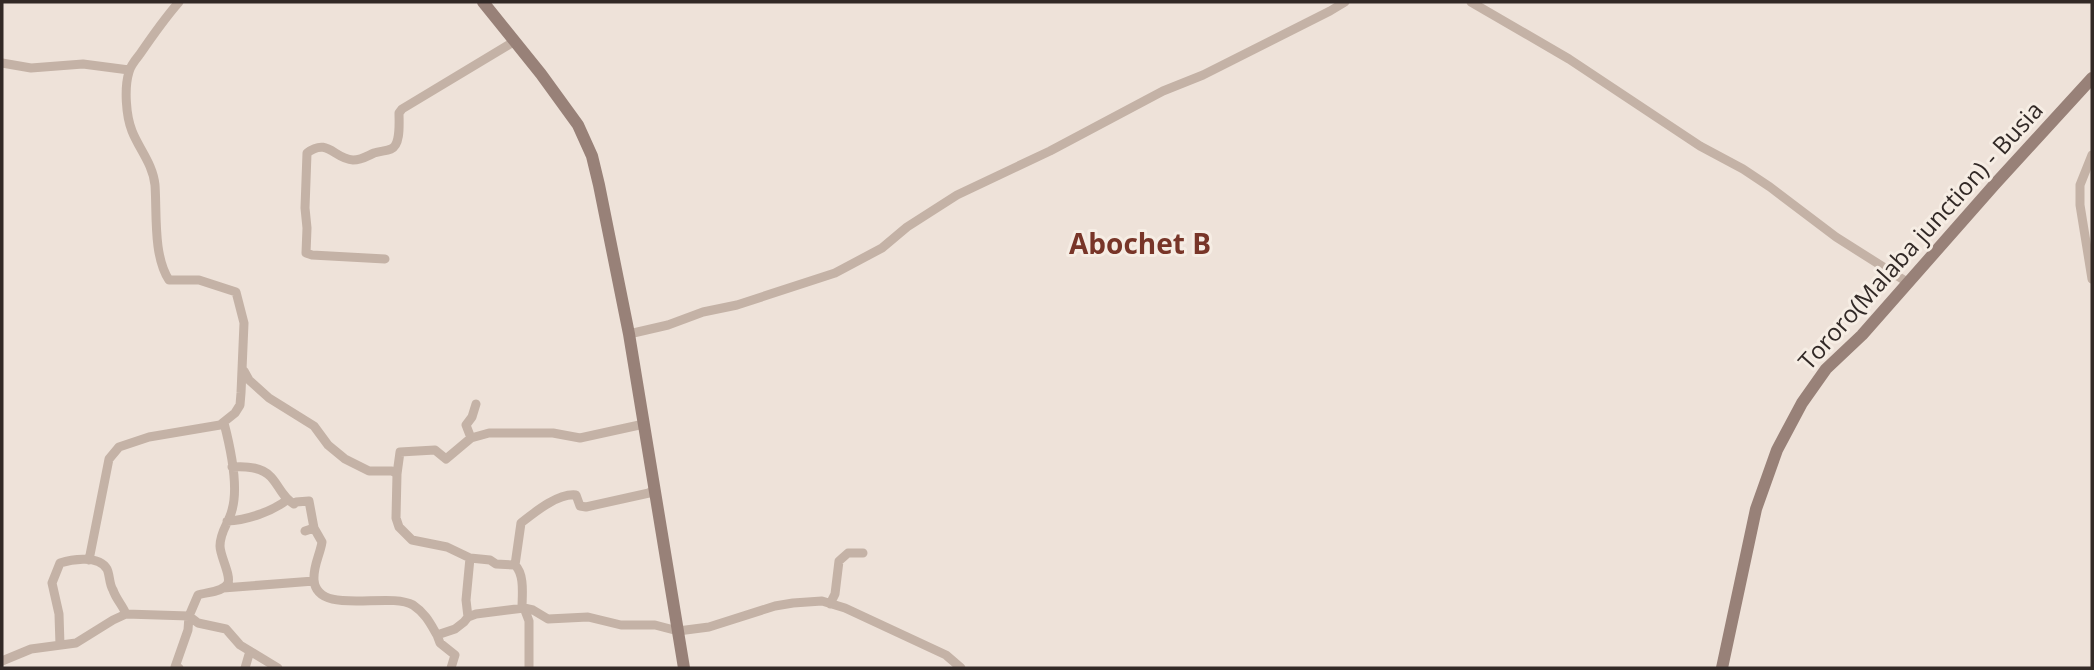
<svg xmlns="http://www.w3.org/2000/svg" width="2094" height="670" viewBox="0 0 2094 670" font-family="'Open Sans',sans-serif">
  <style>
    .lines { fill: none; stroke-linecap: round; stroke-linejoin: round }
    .minor { stroke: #c4b2a6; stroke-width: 9 }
    .secondary { stroke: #988178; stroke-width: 12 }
    .labels { text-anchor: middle; stroke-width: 6; stroke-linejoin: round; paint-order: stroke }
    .street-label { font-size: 24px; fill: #322926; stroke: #f6ede4 }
    .quarter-label { font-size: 28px; font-weight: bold; fill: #783528; stroke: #f6ede4 }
  </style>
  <rect width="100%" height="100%" fill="#eee2d9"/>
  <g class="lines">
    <path class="minor" d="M1471,2L1569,59L1700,146L1743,169L1770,187L1836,237L1907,282
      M2,63L31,68L83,64L129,70
      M2092,155L2080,185V205L2092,279
      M385,259L312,255L306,253L307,228L305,208L307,153C328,137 334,159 353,160C362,160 367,156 374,153C380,151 386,151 391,149C401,145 399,123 399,113L402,109L515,41
      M629,334L668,325L703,312L737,305L835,273L882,248L907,227L957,195L1050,151L1163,91L1203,75L1330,11L1345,2
      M244,371L249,380L269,398L314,426L328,445L345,459L369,471H392L397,474
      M471,438L466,425L472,417L476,404
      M232,467C244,466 262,467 271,477C280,487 282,497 294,504L296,502L309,501L314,528
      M227,521C247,520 271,512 287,500
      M305,531L314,528L322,542C320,555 313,566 314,580C317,617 388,591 413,605C425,613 430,623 437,635L455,629L464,622L468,617L466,600L470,558
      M89,560L109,459L119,447L149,437L220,425L235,413L240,405L241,393L244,323L236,292L199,280H169C153,256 157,213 155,185C153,164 139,149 132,131C126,116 124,88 129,72C130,66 136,59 140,54C153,35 165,18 179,2
      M515,565L496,564L490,560L470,558L447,547L412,540L399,527L396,518L397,474L400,452L435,450L446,459L471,438L489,433H553L580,438L644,424
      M223,588L314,581
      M830,604L835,594L839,561L848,553H863
      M522,608C522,595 525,575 515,565L521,523C535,512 558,493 576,495L580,506L586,507L649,493L655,488
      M524,608L529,621V668
      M189,616L198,623L226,629L240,645L278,668
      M468,617L476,614L524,608L533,610L548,619L588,617L621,625H655L678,631L709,627L775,606L793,603L822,601L845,608L946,655L961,668
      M437,635L440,643L455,655L451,668
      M60,645L59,614L52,583L60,563C72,559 99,555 107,569C110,575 109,584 113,590C116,599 123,606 126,614
      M2,661L31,649L76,643L113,620L126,614L189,616L198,595C207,592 224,592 228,583C231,575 220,556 220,546C220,531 229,523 232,510C239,486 230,446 224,423
      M179,668L175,667L188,630L189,616
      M245,668L250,651"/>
    <path class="secondary" d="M483,2L541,74L578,125L592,156L599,185L629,334L684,668
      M1722,668L1756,509L1777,450L1802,403L1826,369L1862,335L1995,184L2092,78"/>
  </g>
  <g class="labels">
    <g class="street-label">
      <text transform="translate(1921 236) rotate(-48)" y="8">Tororo(Malaba junction) - Busia</text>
    </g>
    <g class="quarter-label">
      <text x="1140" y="254">Abochet B</text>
    </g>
  </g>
  <rect width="2094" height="670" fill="none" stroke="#322926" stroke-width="7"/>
</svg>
